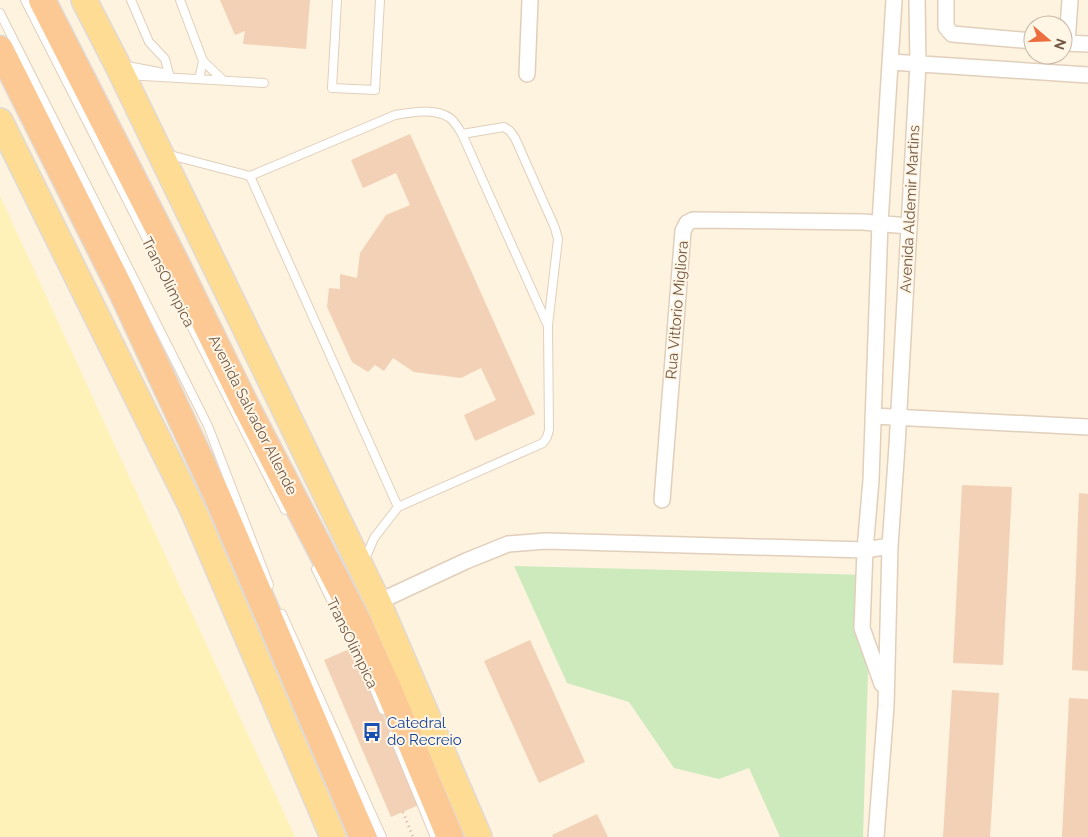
<svg xmlns="http://www.w3.org/2000/svg" width="1088" height="837" viewBox="0 0 1088 837" font-family="Raleway,sans-serif">
  <style>
    .green { fill: #cdeabd }
    .sand { fill: #fef2b8 }
    .building { fill: #f3d1b6 }
    .lines { fill: none; stroke-linecap: round; stroke-linejoin: round }
    .service-casing { stroke: #e1cfbb; stroke-width: 10 }
    .minor-casing { stroke: #e1cfbb; stroke-width: 18 }
    .primary-casing { stroke: #e0dad6; stroke-width: 28 }
    .trunk-casing { stroke: #e0dad6; stroke-width: 29 }
    .path { stroke: #d7b599; stroke-width: 3; stroke-dasharray: 1 4; stroke-linecap: butt }
    .service { stroke: #fff; stroke-width: 8 }
    .minor { stroke: #fff; stroke-width: 15 }
    .primary { stroke: #fedc94; stroke-width: 25 }
    .trunk { stroke: #fcc894; stroke-width: 26 }
    .labels { text-anchor: middle; stroke-width: 4; stroke-linejoin: round; paint-order: stroke }
    .street-label { font-size: 15px; fill: #735946; stroke: #fff6e6 }
    .transit-label { font-size: 15px; fill: #164399; stroke: #fff6e6; text-anchor: start }
  </style>
  <rect width="100%" height="100%" fill="#fdf3df"/>
  <path class="green" d="M514,566L871,575L863,837H780L749,768L719,779L674,768L629,702L567,683Z"/>
  <path class="sand" d="M0,196L295,837H0Z"/>
  <path class="building" d="M220,0H310L306,49L243,44L245,31L235,35Z
    M410,134L535,414L475,441L464,415L496,400L481,368L461,378L414,372L393,358L384,371L375,365L368,372L352,362L327,307L329,288L340,289V274L357,278L360,253L386,215L410,205L396,173L363,188L351,160Z
    M962,485L1012,487L1003,665L953,663Z
    M1079,493L1088,494V671L1072,670Z
    M530,640L585,762L539,783L484,661Z
    M354,647L421,804L391,817L324,660Z
    M952,690L999,693L990,837H943Z
    M1069,698L1088,699V837H1062Z
    M597,814L608,837H553L552,835Z"/>
  <g class="lines">
    <g class="service-casing">
      <path id="service" d="M25,0L285,510
        M131,0L149,42L165,59L169,74
        M180,0L203,61
        M337,0L332,88L375,90L380,0
        M0,13L197,404L208,426L269,585
        M122,65L169,74
        M126,75L264,83
        M199,79L203,61L223,80
        M462,134L504,127L510,131L515,138L555,228L558,239L548,325
        M166,154L250,176L395,115C412,112 435,108 450,118C455,122 459,129 462,134L548,326L549,430L547,437L543,443L398,507L374,538L364,562
        M250,176L398,507
        M316,569L364,667
        M282,614L382,837
        M369,677L383,710
        M393,735L435,837"/>
    </g>
    <g class="minor-casing">
      <path id="minor" d="M946,0V27L952,34L1033,41
        M1063,43L1088,44
        M1067,43L1070,0
        M891,62L1088,75
        M527,74L530,0
        M873,416L1088,427
        M662,500L683,231L687,223L693,220L863,222L908,226
        M378,602L466,561L508,544L546,541L865,550L890,546
        M882,684L862,628L865,550L871,480L880,223L894,0
        M876,837L886,706L890,546L897,446L918,64L917,0"/>
    </g>
    <g class="primary-casing">
      <path id="primary" d="M84,0L117,64L378,602L479,837
        M0,121L193,510L333,837"/>
    </g>
    <g class="trunk-casing">
      <path id="trunk" d="M42,0L177,265L246,406L358,622L390,693L450,837
        M0,49L122,292L218,498L363,837"/>
    </g>
    <path class="path" d="M403,812L413,837"/>
    <use href="#service" class="service"/>
    <use href="#minor" class="minor"/>
    <use href="#primary" class="primary"/>
    <use href="#trunk" class="trunk"/>
  </g>
  <defs>
    <g id="bus-bare" transform="scale(1.5)"><path d="M-5-6H5V4H4V6H2V4H-2V6H-4V4H-5ZM-3.5-4V0h7V-4ZM-3.5 1.2v1.5H-2V1.2ZM2 1.2v1.5H3.5V1.2Z" fill="#1a4fb4" stroke="#fff6e6" stroke-width="2.5" paint-order="stroke"/></g>
  </defs>
  <g fill-rule="evenodd">
    <use href="#bus-bare" x="372" y="732"/>
  </g>
  <g class="labels">
    <g class="street-label">
      <text transform="translate(910 209) rotate(-87)" y="5">Avenida Aldemir Martins</text>
      <text transform="translate(168 282) rotate(63)" y="5">TransOlímpica</text>
      <text transform="translate(677 310) rotate(-85)" y="5">Rua Vittorio Migliora</text>
      <text transform="translate(253 415) rotate(63)" y="5">Avenida Salvador Allende</text>
      <text transform="translate(352 643) rotate(64)" y="5">TransOlímpica</text>
    </g>
    <g class="transit-label">
      <text x="387" y="728">Catedral<tspan x="387" dy="17">do Recreio</tspan></text>
    </g>
  </g>
  <g transform="translate(1048 40) rotate(109)"><circle r="24" fill="#fff6e6" stroke="#c7b7a6"/>
  <path d="M0-4L9 19L0 12L-9 19Z" fill="#ec6e3f"/>
  <text y="-8" font-size="14" font-weight="bold" text-anchor="middle" fill="#735946">N</text>
  </g>
</svg>
